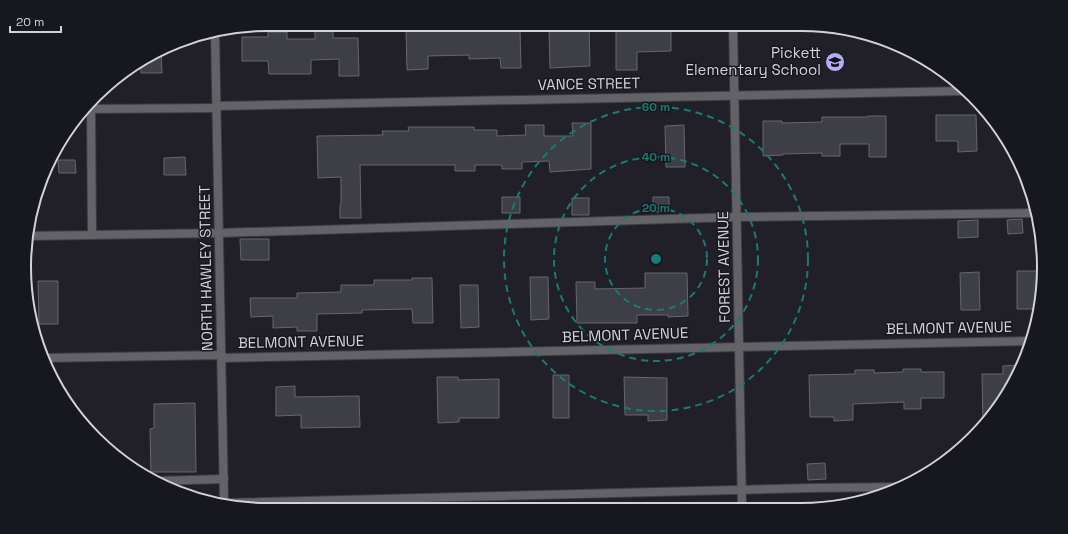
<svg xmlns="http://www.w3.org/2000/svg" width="1068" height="534" viewBox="0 0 1068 534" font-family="'Space Grotesk',sans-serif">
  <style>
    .building { fill: #3e3e47; stroke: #666670 }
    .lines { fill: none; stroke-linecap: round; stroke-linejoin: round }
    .service-casing { stroke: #3d3c44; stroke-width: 10 }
    .minor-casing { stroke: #3d3c44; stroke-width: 10 }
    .tertiary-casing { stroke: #3d3c44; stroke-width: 10 }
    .service { stroke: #626267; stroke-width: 8 }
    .minor { stroke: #626267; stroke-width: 8 }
    .tertiary { stroke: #626267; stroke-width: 8 }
    .ring { fill: none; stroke: #197b73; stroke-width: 2; stroke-dasharray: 7 5 }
    .labels { text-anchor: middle; stroke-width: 3; stroke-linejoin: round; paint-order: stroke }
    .poi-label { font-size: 15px; fill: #d2d2d8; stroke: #17171f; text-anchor: end }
    .street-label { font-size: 15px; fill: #d2d2d8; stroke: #17171f }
    .rim { fill: none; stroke: #d2d2d8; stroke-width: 2 }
    .centre { fill: #197b73; stroke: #17171f; stroke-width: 2 }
    .ring-label { font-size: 12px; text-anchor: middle; font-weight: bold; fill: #197b73; stroke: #17171f; stroke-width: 3; stroke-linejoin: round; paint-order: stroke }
  </style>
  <rect width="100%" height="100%" fill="#212028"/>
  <path class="building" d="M648,24H671V51L637,52V70H616V31L648,30Z
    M491,25V30H520L521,68H501L500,58L469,59V55L428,56V69L407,70L406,28Z
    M589,25L590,66L550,68L549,29H570V26Z
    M315,27H333V38H358L359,76H339V59L311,60V74H269L268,61H242V37H268V32H287V39H315Z
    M161,52L162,73H141V62Z
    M936,115H976L977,151L958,152V141H936Z
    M868,116H886V157H869V144H840V156H822V153L783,154V155L763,156V121H782V123L822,122V117H868Z
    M572,123H591V169L550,172L549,161L522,162V169H502V165H475V171H455V165H360L361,218H340V205H341V177L318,178L317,136L383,135L382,131H409L408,127H474V130H497V136L526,135L525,125H544V136H573Z
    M684,125L685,167H666L665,126Z
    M185,157L186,175H164V158Z
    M58,160H75L76,173H59Z
    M502,197H520V213H502Z
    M653,197H669V212H653Z
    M572,198H589V215H572Z
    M1022,219L1023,233L1008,234L1007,220Z
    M978,220V237L958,238V221Z
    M240,239H269V260H241Z
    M1017,271H1037V275H1043V283L1036,309H1017Z
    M979,272L980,310H961L960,273Z
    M645,273H687L688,316L668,317V315H637V323H577L576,282H595V289L645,288Z
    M530,277H548L549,319L531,320Z
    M412,278H432L433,323H413L412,309L362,310V313L317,314V331H297V327L273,328V316L251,317L250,298H297V293L341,292V285H374V280H412Z
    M38,281H58V324H39Z
    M460,285H478L479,327L461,328Z
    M1021,365L1019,374L994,415L983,426L982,374H1003V366Z
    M903,369H921V372H944V398H921V409H904V402L853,404V420L834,421V417H810L809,375L855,374V370H874V373L903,372Z
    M553,375H569V418H553Z
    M437,377H458V380L499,379V418H459V422L438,423Z
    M624,377L667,378V420L648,421V415H625Z
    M295,386V397L359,396L360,427L301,428V415L276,416V387Z
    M195,403L196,472H151L150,429L154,428V404Z
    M825,463L826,479L808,480L807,464Z"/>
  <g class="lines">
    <g class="service-casing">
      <path id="service" d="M88,109L217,108
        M91,109L92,235
        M28,236L219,233L737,217L1034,213
        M154,481L224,479
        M225,503L809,488L902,487"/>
    </g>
    <g class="minor-casing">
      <path id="minor" d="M733,24L742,508
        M217,106L963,91
        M44,358L222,355
        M222,358L1028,341"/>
    </g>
    <g class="tertiary-casing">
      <path id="tertiary" d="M215,33L224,502"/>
    </g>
    <use href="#service" class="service"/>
    <use href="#minor" class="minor"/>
    <use href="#tertiary" class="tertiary"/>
  </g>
  <g class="ring">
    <circle cx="656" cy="259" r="51"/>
    <circle cx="656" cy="259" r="102"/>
    <circle cx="656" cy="259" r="152"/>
  </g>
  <defs>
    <g id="school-disc" transform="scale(1)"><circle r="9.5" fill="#b1adfa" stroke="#17171f"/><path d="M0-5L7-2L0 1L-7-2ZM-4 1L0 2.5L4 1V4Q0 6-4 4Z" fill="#111"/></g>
  </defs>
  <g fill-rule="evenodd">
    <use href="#school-disc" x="835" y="62"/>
  </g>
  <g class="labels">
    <g class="poi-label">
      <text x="821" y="58">Pickett<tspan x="821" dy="17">Elementary School</tspan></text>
    </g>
    <g class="street-label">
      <text transform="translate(589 84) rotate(-1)" y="5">VANCE STREET</text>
      <text transform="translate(724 267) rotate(-91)" y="5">FOREST AVENUE</text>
      <text transform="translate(206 268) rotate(-91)" y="5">NORTH HAWLEY STREET</text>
      <text transform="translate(949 328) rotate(-1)" y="5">BELMONT AVENUE</text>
      <text transform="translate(625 335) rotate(-2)" y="5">BELMONT AVENUE</text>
      <text transform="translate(301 342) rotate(-1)" y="5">BELMONT AVENUE</text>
    </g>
  </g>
  <path d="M0 0H1068V534H0ZM267 31H801A236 236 0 0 1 1037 267V267A236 236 0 0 1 801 503H267A236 236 0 0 1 31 267V267A236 236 0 0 1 267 31Z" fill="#17171f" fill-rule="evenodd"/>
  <path class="rim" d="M267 31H801A236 236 0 0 1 1037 267V267A236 236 0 0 1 801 503H267A236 236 0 0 1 31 267V267A236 236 0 0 1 267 31Z"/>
  <circle cx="656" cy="259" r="6" class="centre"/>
  <g class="ring-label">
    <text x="656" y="111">60 m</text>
    <text x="656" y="161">40 m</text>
    <text x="656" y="212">20 m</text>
  </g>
  <path d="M10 26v6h51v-6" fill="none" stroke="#d2d2d8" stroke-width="2"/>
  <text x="16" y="26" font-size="12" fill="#d2d2d8" stroke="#17171f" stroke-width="3" paint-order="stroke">20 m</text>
</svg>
